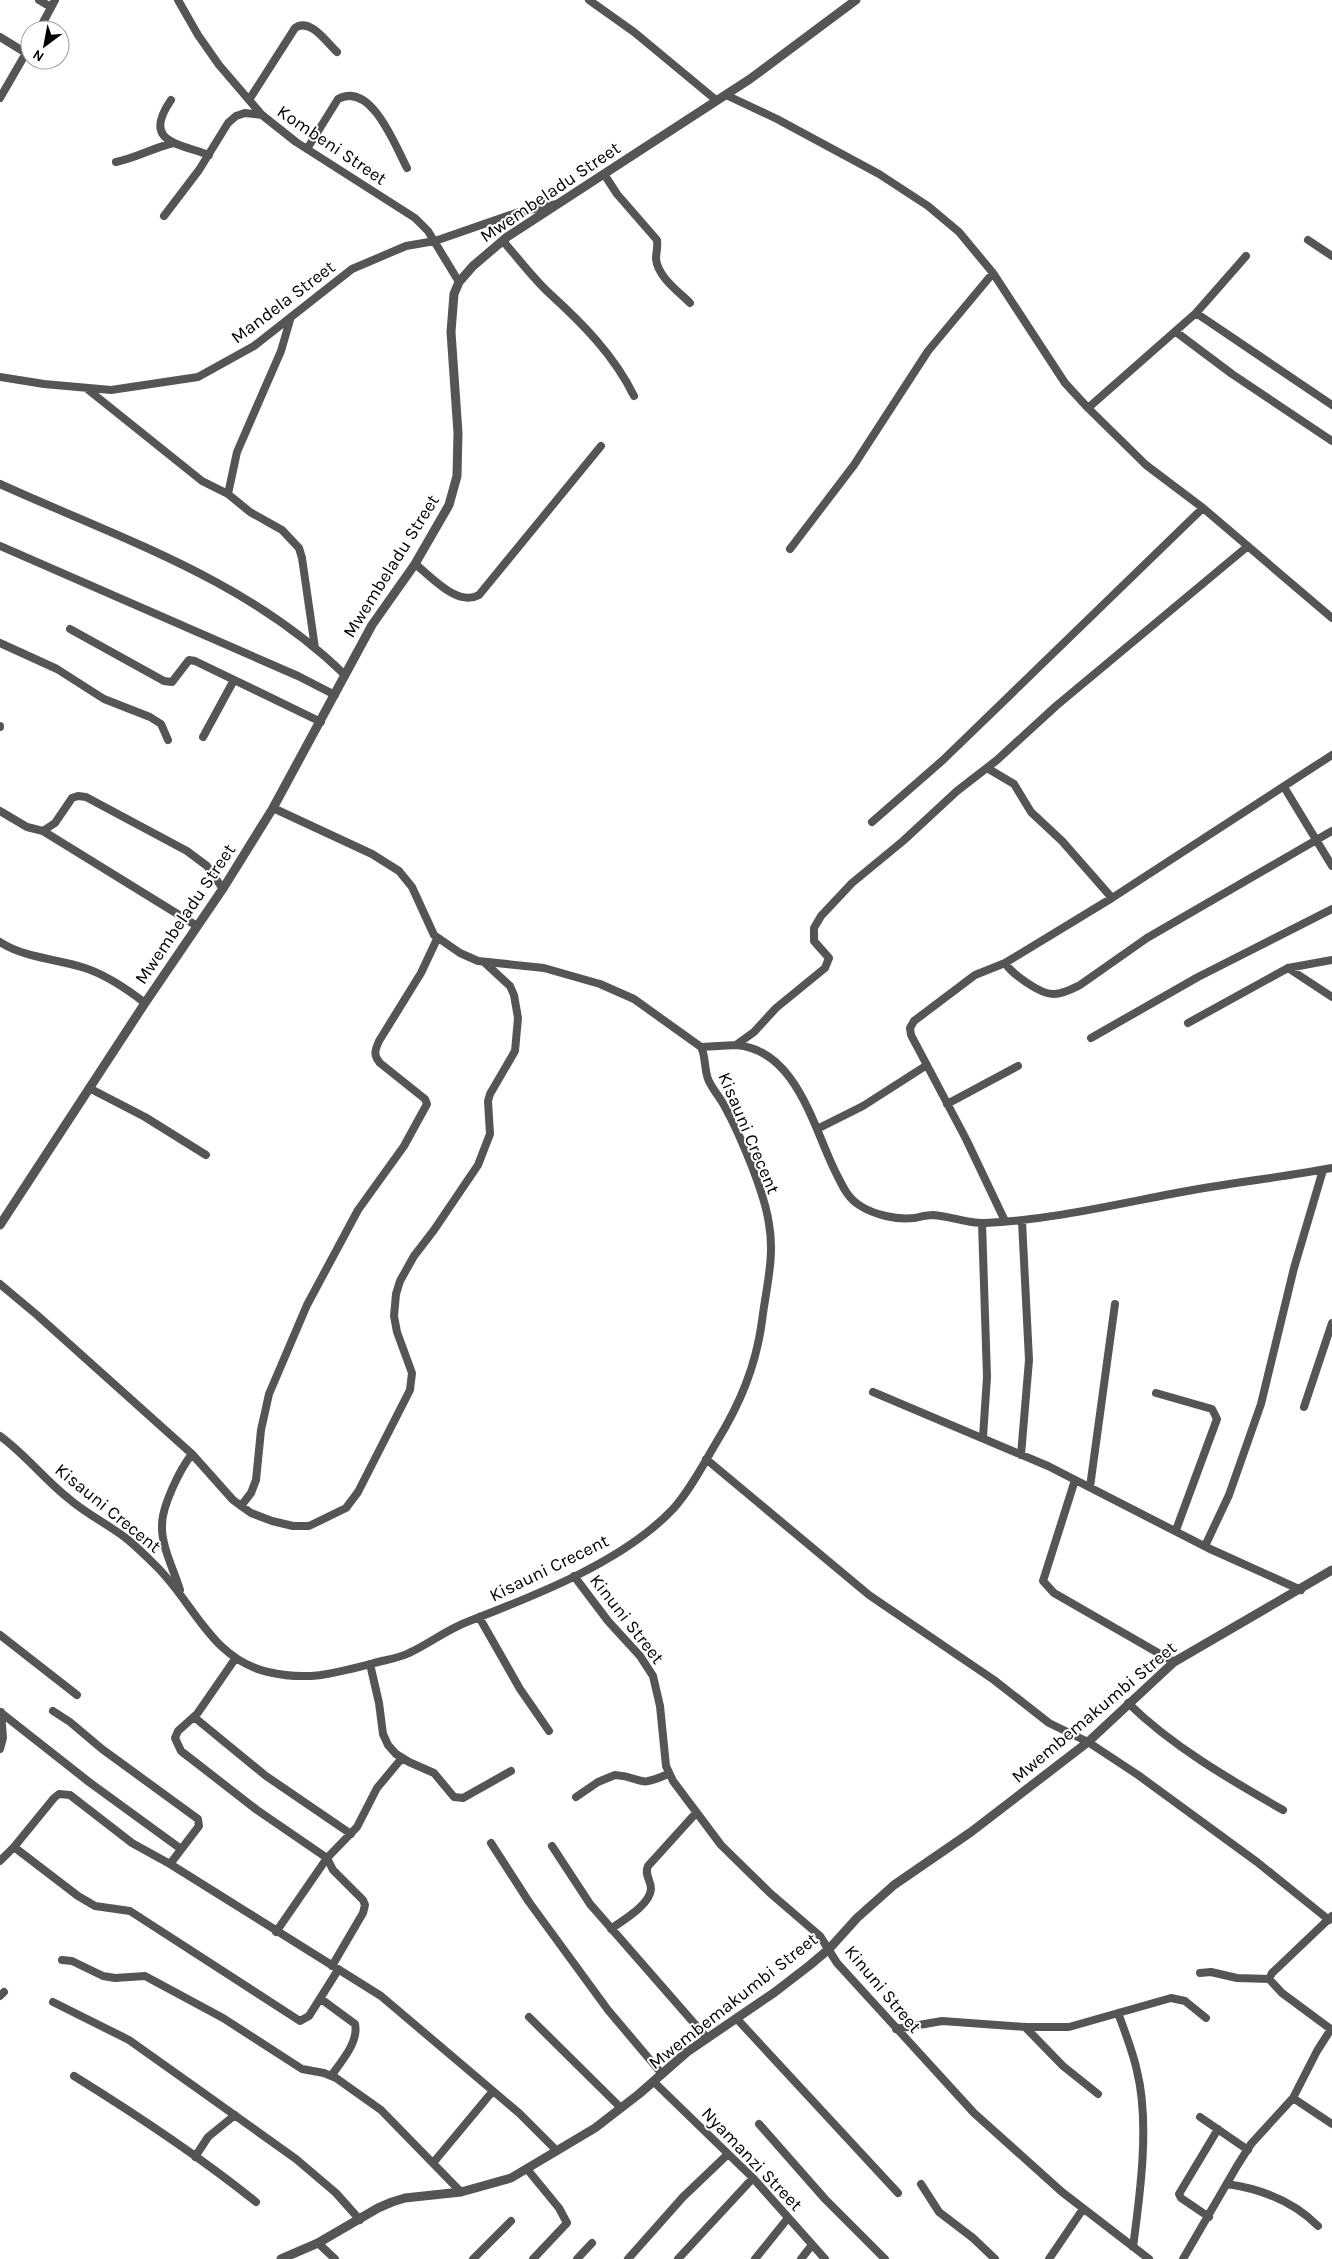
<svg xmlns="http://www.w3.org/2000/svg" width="1332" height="2259" viewBox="0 0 1332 2259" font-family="Karla,sans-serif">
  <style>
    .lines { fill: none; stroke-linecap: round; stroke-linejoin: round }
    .minor { stroke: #555; stroke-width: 8 }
    .tertiary { stroke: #555; stroke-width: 9 }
    .labels { text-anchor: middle; stroke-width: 4; stroke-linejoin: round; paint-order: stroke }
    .street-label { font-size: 18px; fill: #000; stroke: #fff }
  </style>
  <rect width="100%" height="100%" fill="#fff"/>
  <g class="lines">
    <path class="minor" d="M39,0L51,7
      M178,0L198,35L219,65L262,115L296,142L415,218L428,231L459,282
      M589,0L634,32L716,100
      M39,30L55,0
      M0,37L26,53
      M726,95L777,119L879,174L928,206L959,232L993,273L1065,383L1088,408L1146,465L1203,508L1332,618
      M0,98L30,46
      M171,100C142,142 177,143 209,155
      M249,100L295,28C310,17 327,43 337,52
      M307,149L338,99C371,81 395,145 407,168
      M116,162C136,158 153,148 173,143
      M604,174L617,194L657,240C658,247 656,253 656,259C658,277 678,291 690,303
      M164,216L199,170L228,123L236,116L245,113L262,115
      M1308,240L1332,256
      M503,241C518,258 532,277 549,293C582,323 614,355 634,396
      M1196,313L1332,405
      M1176,332L1232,374L1332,441
      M0,377L44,384L111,390L198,377L254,346L352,269L406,246L435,241L516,213L557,204
      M86,388L202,481L228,494L250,512L282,530L299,548L302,558L315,648
      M1088,408L1196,313L1246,256
      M0,484C121,539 247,579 345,675
      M228,494L237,452L281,351L290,320
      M0,546L298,676L335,695
      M790,549L854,465L928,351L993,273
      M415,564C432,577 457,607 479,595L601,446
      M70,629L164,681L172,682L189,660L195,661L321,722
      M0,643L57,669L104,699L150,717L161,724L168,740
      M0,726V727
      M203,737L234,680
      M987,768L1014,784L1031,812L1062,841L1112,898
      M1284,787L1332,866
      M0,811L27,827L43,831L55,823L72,798L78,796L86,797L187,851L207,866L223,889
      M872,822L943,760L1203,508
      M43,831L197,926
      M0,942C25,958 57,959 85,968C106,975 127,989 145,1003
      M1005,963C1012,974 1041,995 1054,994C1063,994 1072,989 1080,985L1147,938L1332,831
      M1288,968L1332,997
      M1188,1023L1288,968L1332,960
      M1091,1038L1198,977L1332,909
      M736,1045C798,1050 814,1131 837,1175C843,1187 848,1198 859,1205C874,1215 897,1220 914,1218C920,1217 926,1215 933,1215C950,1216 968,1224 985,1223C1048,1220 1109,1206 1171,1194C1225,1183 1279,1178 1332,1168
      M701,1047L736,1045L754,1032L776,1008L825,968L829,958L814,941V928L821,916L852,883L903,841L957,791L997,760L1056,706L1248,546
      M89,1088L145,1117L206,1155
      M947,1104L1018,1066
      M817,1129L863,1106L927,1065
      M1005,1221L966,1139L911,1035L910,1028L914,1021L975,975L1005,963L1112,898L1332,755
      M982,1223L987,1377L983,1437
      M0,1284L37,1315L192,1454L233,1500L251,1513L272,1521L293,1526H309L346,1508L358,1492L410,1390L412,1373L397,1332L394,1316L396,1294L400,1281L414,1256L434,1230L478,1165L490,1134L488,1101L490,1094L515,1051L518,1018L514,995L510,986L484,962
      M873,1392L1048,1466L1208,1548L1301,1590
      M1156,1393L1212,1409L1217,1419L1176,1530
      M1304,1407L1332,1323
      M0,1436C25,1454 44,1479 68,1498C86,1514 108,1524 127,1539C137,1547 147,1557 156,1566C194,1603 211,1659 268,1672C307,1681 333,1674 371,1664C383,1660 397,1659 409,1653C429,1644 446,1630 467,1622C534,1596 623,1562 673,1509C690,1490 703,1465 716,1443C740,1404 756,1366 762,1321C766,1288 775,1257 769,1224C765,1194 740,1134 725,1107C720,1097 712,1089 708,1079C704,1068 706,1057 701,1047L634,999L600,984L544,968L478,961L460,953L434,935L412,887L399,871L372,854L273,808
      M1021,1455L1029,1360L1022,1221
      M706,1459L869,1595L994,1680L1049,1723L1088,1742L1138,1775L1257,1862L1329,1920
      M1075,1480L1043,1581L1054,1593L1174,1662
      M1090,1487L1115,1304
      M241,1506L251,1493L256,1480L261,1430L269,1394L307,1305L358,1210L404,1146L427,1104L425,1099L380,1063C373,1055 375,1050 379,1041L421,973L437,939
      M1205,1546L1229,1495L1261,1404L1294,1268L1323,1170
      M574,1576L608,1621L640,1656L653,1676L660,1706L666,1766L673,1781L721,1845L770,1893L820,1936L837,1963L974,2113L1062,2192L1149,2259
      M180,1590C174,1570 161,1546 162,1525C162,1506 180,1469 192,1454
      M479,1617L520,1689L549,1731
      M0,1635L77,1695
      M235,1659L197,1714L178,1731L175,1738L181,1751L257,1810L327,1858L333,1870L363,1900L365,1905L363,1913L332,1966
      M370,1664L379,1703L383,1734L388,1745L396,1754L409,1762L434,1773L454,1797L463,1798L511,1771
      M1128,1703C1173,1747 1229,1779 1283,1810
      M53,1711L70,1722L102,1749L198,1819L199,1826L170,1864
      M0,1712L89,1782L181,1849
      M194,1717L266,1776L351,1834
      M0,1749L3,1738L1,1712
      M576,1797L598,1782L615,1775C644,1777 635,1789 668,1774
      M491,1843L529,1902L608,2010L662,2074
      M552,1846L590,1904L707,2038
      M14,1847L78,1896L95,1906L130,1911L300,2021L309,2016L338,1970
      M0,1861L14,1847L54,1798L59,1794L70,1795L132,1843L170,1864L381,1996L519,2113L557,2151
      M1332,1916L1272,1973L1269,1979L1282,1993L1332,2030
      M611,1929C623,1920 650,1905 651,1889C651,1880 644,1875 648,1866L696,1813
      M276,1932L327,1858L357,1827L377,1788L402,1758
      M62,1960L72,1961L103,1976L115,1978L145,1976L223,2018L302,2069L324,2073L336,2078L381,2110L461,2192
      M1200,1973L1211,1972L1237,1978L1269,1979
      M0,1996L4,1992
      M321,1999L355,2024C359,2042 341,2062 331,2076
      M53,2002L129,2040L205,2094L296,2159L336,2193L360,2220
      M1118,2013C1125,2032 1133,2052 1137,2071C1150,2123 1140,2195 1133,2247
      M529,2017L621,2108
      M737,2019L898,2193
      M1025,2027L1063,2066L1098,2094
      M896,2029L942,2021L1025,2027H1069L1171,1998L1185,2001L1206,2018
      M74,2076C137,2115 199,2156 256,2202
      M654,2082L753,2178L825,2259
      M1293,2098L1332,2124
      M1200,2117L1248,2150
      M759,2124L825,2199L885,2259
      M195,2157L208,2137L235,2115
      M433,2163L492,2092
      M527,2169L559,2208L567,2223L533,2259
      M921,2184L939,2212L973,2238L995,2259
      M1227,2184C1262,2189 1293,2201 1318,2226
      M1209,2217L1181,2198L1179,2194L1218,2129
      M318,2243L335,2259
      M473,2259L511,2221
      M577,2259L592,2243
      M628,2259L683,2197L728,2154
      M678,2259L753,2178
      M755,2259L788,2218
      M801,2259L812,2245
      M1049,2259L1083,2209
      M1183,2259L1237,2166L1251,2144L1293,2098L1317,2051L1331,2029"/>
    <path class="tertiary" d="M0,1225L145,1003L224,887L273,808L372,625L415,564L449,505L457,476L458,433L451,332L454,294L459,282L473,266L507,237L750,79L856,0
      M281,2259L318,2243L378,2208L392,2202L405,2198L461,2192L511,2178L595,2128L639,2094L687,2052L775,1992L810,1965L829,1949L857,1918L894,1885L971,1832L1088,1742L1174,1662L1332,1570"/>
  </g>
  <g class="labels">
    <g class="street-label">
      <text transform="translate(332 145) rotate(34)" y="6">Kombeni Street</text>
      <text transform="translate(550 192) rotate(-34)" y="6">Mwembeladu Street</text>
      <text transform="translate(283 302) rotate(-37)" y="6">Mandela Street</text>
      <text transform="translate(391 566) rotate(-58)" y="6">Mwembeladu Street</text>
      <text transform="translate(185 914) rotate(-56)" y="6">Mwembeladu Street</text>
      <text transform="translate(749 1133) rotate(67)" y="6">Kisauni Crecent</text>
      <text transform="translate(108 1508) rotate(39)" y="6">Kisauni Crecent</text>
      <text transform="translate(549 1568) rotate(-26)" y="6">Kisauni Crecent</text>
      <text transform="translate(627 1619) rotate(52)" y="6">Kinuni Street</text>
      <text transform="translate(1094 1712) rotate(-40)" y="6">Mwembemakumbi Street</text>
      <text transform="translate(883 1989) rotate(50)" y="6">Kinuni Street</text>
      <text transform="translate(733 2001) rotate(-38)" y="6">Mwembemakumbi Street</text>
      <text transform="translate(752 2159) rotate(46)" y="6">Nyamanzi Street</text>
    </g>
  </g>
  <g transform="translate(45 45) rotate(212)"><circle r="24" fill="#ffffff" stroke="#999999"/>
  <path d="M0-4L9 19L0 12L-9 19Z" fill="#000000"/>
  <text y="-8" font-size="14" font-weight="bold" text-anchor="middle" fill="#000000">N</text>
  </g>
</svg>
